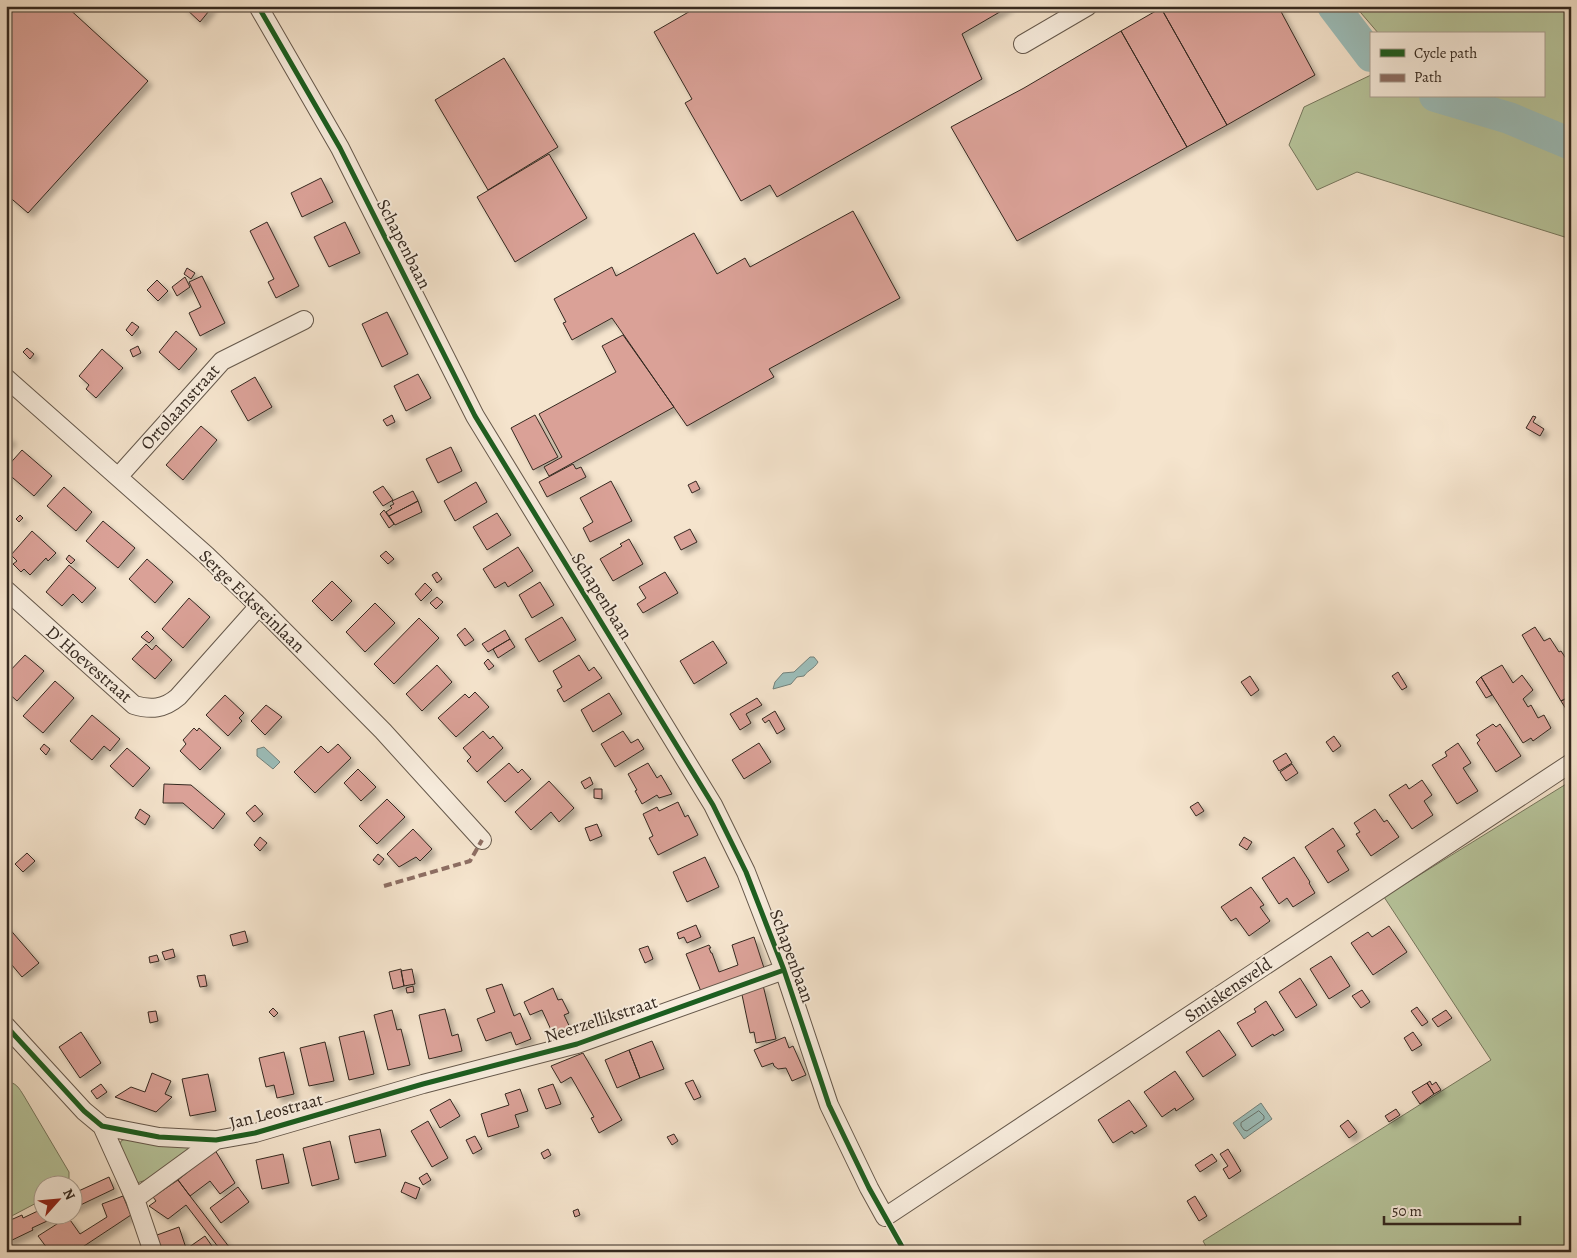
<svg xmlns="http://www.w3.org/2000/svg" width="1577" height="1258" viewBox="0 0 1577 1258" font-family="Alegreya,serif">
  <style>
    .green { fill: #b7c59c; stroke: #76775e }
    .water { fill: #9cbeba; stroke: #73827c }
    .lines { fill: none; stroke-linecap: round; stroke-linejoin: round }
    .shore { stroke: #68746d; stroke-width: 1 }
    .river { stroke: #9cbeba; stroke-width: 32 }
    .building { fill: #daa197; stroke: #352920; filter: url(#shadow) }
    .minor-casing { stroke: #65584b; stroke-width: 20 }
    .minor { stroke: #f8edde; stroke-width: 18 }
    .quiet { stroke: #8d6e63; stroke-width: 4; stroke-dasharray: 8 4; stroke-linecap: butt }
    .cycleway-casing { stroke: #f8edde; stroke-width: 8 }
    .cycleway { stroke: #1b5e20; stroke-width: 5 }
    .labels { text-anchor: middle; stroke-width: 4; stroke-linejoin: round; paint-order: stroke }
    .street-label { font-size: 18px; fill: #352920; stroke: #f8edde }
  </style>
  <defs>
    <filter id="shadow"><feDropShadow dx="4.5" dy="4.5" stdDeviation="2.5" flood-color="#0004"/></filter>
  </defs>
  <rect width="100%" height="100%" fill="#f5e4cd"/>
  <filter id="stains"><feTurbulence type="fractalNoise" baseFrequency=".004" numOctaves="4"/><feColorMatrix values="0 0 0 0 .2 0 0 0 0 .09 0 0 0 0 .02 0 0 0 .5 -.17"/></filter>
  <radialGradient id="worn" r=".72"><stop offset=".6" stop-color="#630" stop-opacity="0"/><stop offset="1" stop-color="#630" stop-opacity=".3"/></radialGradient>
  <path class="green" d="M1355,6H1571V239L1357,172L1317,190L1289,145L1304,107L1371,75V96H1543V34H1379Z
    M1571,781V1252H1209L1203,1241L1491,1060L1384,897Z
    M6,1082C16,1082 19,1088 24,1096L69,1172V1179L66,1185L42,1186V1200L6,1219Z
    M127,1138L190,1146L191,1149L149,1179L137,1183L119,1149L121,1141Z"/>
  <path class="water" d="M810,657H814L818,662C814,669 808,670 804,676L797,677L791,684L773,689L775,682L783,673L794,672Z
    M264,747L280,762L273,769L257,756V749Z
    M1261,1103L1272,1119L1244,1139L1233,1123Z"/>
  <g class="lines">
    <path class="shore" d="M1259,1111L1264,1116V1119L1247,1131L1244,1130L1241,1126V1123Z"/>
    <path class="river" d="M1333,6L1371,56
      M1435,96L1509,118L1571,144"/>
  </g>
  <path class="building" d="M6,6H66L148,81L28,213L6,194Z
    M183,6H213L200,22Z
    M699,6H1010L962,34L982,79L777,197L770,185L741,201L685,103L692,99L654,32Z
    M1165,6H1278L1315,75L1227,125L1161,8Z
    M1161,8L1227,125L1187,147L1121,31Z
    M1121,31L1187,147L1017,241L951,127L1024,88Z
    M504,58L558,147L488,190L435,100Z
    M549,154L587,218L515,262L477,197Z
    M321,178L333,202L302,217L291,193Z
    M853,211L900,298L769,369L774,377L687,426L612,318L572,340L563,323L566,322L554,299L612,267L616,276L694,233L717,274L745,258L750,267Z
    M267,222L299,286L276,298L268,282L274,279L250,231Z
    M345,222L360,253L329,267L314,237Z
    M187,268L195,273L191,279L184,274Z
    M202,276L225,323L200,336L189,313L201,307L189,282Z
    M185,277L190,287L177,296L172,287Z
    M157,280L168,291L158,301L147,290Z
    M387,312L408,354L382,367L362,324Z
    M132,322L139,327L132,336L126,330Z
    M176,331L197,349L179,370L159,352Z
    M623,335L674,407L549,476L544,467L562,457L539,414L616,372L602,346Z
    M138,346L141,353L133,357L130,350Z
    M27,348L34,354L30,359L23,352Z
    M102,349L123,368L96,398L86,389L89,385L79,376Z
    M418,374L431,398L406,411L394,386Z
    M255,377L272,407L248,421L231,391Z
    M392,415L395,422L387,426L383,420Z
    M535,415L558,457L533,470L511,428Z
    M1533,416L1536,417L1533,422L1544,429L1540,436L1526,428Z
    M201,426L217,440L183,480L166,465Z
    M6,435L12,440L6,446Z
    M451,447L462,471L438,483L426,459Z
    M22,450L52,476L34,496L6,472V468Z
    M573,464L576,469L581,467L586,477L547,497L539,482Z
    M611,481L632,521L590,542L583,528L593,522L580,498Z
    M696,481L700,489L692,493L688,485Z
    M476,482L487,502L455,521L444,501Z
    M383,486L393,500L383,506L373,492Z
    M64,487L92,512L76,531L47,506Z
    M413,491L418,501L389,516L386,512L392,508L390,506L394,504L392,501Z
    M418,501L422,512L395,525L389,516Z
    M384,510L394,524L389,528L380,514Z
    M497,513L511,535L487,550L473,527Z
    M20,515L23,518L19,522L16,519Z
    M103,521L135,548L118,568L86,541Z
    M690,529L697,542L681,550L674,537Z
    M32,531L56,553L48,561L46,558L30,575L24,569L21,572L13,564L17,561L11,555Z
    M629,539L643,564L613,581L600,559L622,546L620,544Z
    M518,547L533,571L508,587L505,582L495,588L483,569Z
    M386,551L394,559L388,564L380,556Z
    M69,555L75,560L71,564L66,559Z
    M147,559L173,582L155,603L129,579Z
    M69,565L96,588L82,603L73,594L62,606L46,592Z
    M437,572L442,579L437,583L432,575Z
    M665,572L678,593L643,613L637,604L646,598L639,587Z
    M332,581L352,601L332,621L312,601Z
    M540,582L554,605L532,618L519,595Z
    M425,583L432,590L421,601L415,594Z
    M437,597L443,602L436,609L430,603Z
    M189,598L210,617L183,648L162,629Z
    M375,603L395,623L365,652L346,632Z
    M562,617L576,640L539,662L525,639Z
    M419,618L439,638L394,684L374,664Z
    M1535,627L1544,641L1550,638L1559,652L1561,651L1571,666V696L1561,701L1522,635Z
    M465,628L474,640L465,646L457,635Z
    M505,630L510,639L488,652L482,644Z
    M147,631L154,638L149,643L141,637Z
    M510,639L515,647L498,658L493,649Z
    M713,641L727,663L694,684L680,661Z
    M146,644L152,650L156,645L172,660L155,679L132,659Z
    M25,655L44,671L17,701L6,691V675Z
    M579,655L589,671L594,667L602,678L564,702L557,690L562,687L553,671Z
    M488,659L494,666L489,670L484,663Z
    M437,665L452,682L422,711L406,694Z
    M1502,665L1513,683L1522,675L1533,690L1523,699L1528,707L1531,705L1538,718L1544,715L1551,728L1533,741L1531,738L1523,743L1481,677Z
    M1398,672L1407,687L1402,690L1392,676Z
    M1250,676L1259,690L1251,696L1241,682Z
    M1481,677L1492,695L1486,698L1476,682Z
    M55,681L74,698L43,733L23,716Z
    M475,692L489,707L456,737L438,718L465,694L469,698Z
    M609,693L622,714L593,732L581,710Z
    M225,695L244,713L239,718L242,721L228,736L206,715Z
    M1571,696V717L1561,701Z
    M757,698L762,705L746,714L751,723L740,730L730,714Z
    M266,705L282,717L265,735L251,721Z
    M775,711L785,729L777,734L769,720L765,723L762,719Z
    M92,715L120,739L110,751L104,746L92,760L70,741Z
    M1493,724L1496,727L1500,724L1521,756L1496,772L1477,743L1480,740L1476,735Z
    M194,728L197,731L199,728L221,748L200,770L180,751L186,744L183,740Z
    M483,731L490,739L493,736L503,748L477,772L467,761L471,757L463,748Z
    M623,731L631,743L638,739L644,749L615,767L601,744Z
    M1334,736L1341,746L1333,752L1326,742Z
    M759,743L771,762L744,779L732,760Z
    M1458,743L1471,763L1463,768L1478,791L1457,804L1432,765L1447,756L1445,752Z
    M44,744L50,749L46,755L40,749Z
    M338,744L351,758L315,793L294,772L321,746L328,753Z
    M127,748L150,768L133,787L110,766Z
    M1286,753L1292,763L1279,771L1273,761Z
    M509,763L518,773L522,769L531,779L505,802L487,782Z
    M648,763L657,778L661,775L672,794L659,798L657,795L642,804L635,791L637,790L628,774Z
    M1292,764L1298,773L1286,781L1280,772Z
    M358,769L376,787L361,801L344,783Z
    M590,777L593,784L585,789L581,782Z
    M1422,780L1432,795L1424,801L1433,815L1412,829L1389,795L1406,784L1409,789Z
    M549,781L574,808L559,822L551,812L531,830L515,812Z
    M164,784L191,785L225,814L213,829L183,803H163Z
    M594,789H602V799L594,798Z
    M387,799L405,817L377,844L359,826Z
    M678,802L685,817L688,815L698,835L658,855L649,838L653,836L643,814L657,807L659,811Z
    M1198,802L1204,811L1196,816L1190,807Z
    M255,805L263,814L254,822L246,813Z
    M140,809L150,816L145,825L135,818Z
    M1375,809L1384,822L1387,820L1399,837L1371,856L1356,834L1360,832L1354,823Z
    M597,824L602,836L590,841L585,828Z
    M1333,828L1345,846L1337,851L1349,870L1328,883L1305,847Z
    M413,829L432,849L420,861L416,857L399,867L387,854Z
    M260,837L267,843L260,851L254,845Z
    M1244,837L1252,842L1247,850L1239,845Z
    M27,853L35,861L23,872L15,864Z
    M378,854L384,859L379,865L373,860Z
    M705,857L719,887L687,902L673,872Z
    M1294,857L1310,882L1309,883L1315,893L1293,907L1287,898L1279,904L1262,878Z
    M1251,887L1264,905L1260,907L1270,921L1249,936L1236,918L1231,921L1221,907Z
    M696,925L701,937L687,943L684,937L679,939L677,933Z
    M7,926L39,963L22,977L6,958Z
    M1389,926L1407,952L1373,975L1351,943L1368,932L1372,937Z
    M245,931L248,942L233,946L230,935Z
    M754,937L764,968L702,994L686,954L709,945L711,948H709L711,953H712L719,972L738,965L732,945Z
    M648,946L653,959L645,963L639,949Z
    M173,949L175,957L165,960L162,952Z
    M157,955L159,961L150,963L149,957Z
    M1331,956L1350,986L1329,999L1310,969Z
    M401,969L404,986L393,989L389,972Z
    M412,969L415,984L404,986L401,971Z
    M205,975L207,986L200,987L197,976Z
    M1300,978L1317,1005L1296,1018L1279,992Z
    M502,984L514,1016L520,1013L531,1039L516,1045L511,1032L486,1041L477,1019L495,1012L486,989Z
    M763,985L776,1039L756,1043L754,1032L750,1033L741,990Z
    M413,986L414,992L407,993L406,988Z
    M553,988L558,1000L562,999L569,1013L564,1015L574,1036L557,1043L542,1010L530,1015L524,1002Z
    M1362,990L1370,1002L1361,1008L1352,996Z
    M1266,1001L1284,1030L1274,1036L1273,1034L1252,1047L1237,1023L1256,1012L1254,1009Z
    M1417,1007L1428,1022L1422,1026L1411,1011Z
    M273,1008L278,1013L274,1017L269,1012Z
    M445,1009L452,1036L458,1034L462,1051L429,1059L419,1015Z
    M392,1010L397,1030L401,1029L410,1065L388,1070L374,1015Z
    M1446,1010L1452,1018L1438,1027L1432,1019Z
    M156,1011L158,1021L150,1023L148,1012Z
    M1219,1030L1236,1055L1203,1077L1186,1052Z
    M364,1031L374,1074L349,1080L339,1037Z
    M81,1032L101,1063L80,1078L59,1047Z
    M1413,1032L1422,1045L1412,1051L1404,1038Z
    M785,1037L789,1048L793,1046L806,1075L792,1081L786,1068L778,1069L774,1066L773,1063L762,1067L754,1050Z
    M652,1041L664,1069L640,1078L629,1050Z
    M325,1042L334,1081L309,1086L300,1048Z
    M629,1050L640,1078L617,1088L605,1060Z
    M284,1052L294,1094L277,1098L274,1085L266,1087L259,1058Z
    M583,1053L622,1120L599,1133L591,1118L594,1117L571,1077L561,1083L551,1066Z
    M1175,1071L1194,1099L1176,1111L1175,1108L1162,1117L1144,1092Z
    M152,1073L171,1081L165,1094L172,1097L156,1112L115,1097L131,1087L145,1092Z
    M208,1074L216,1111L190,1116L182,1079Z
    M693,1080L701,1097L694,1100L685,1083Z
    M1430,1081L1432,1085L1436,1082L1441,1090L1434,1094L1427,1083Z
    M1427,1083L1434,1094L1420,1104L1412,1092Z
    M101,1084L107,1092L97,1099L91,1091Z
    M553,1084L561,1104L546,1109L538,1089Z
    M520,1089L528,1111L515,1115L519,1127L488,1137L481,1114L509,1105L505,1094Z
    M450,1099L460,1116L440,1128L430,1110Z
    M1129,1100L1147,1126L1134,1134L1132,1131L1113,1143L1098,1120Z
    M1396,1109L1400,1115L1389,1122L1385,1116Z
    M1348,1120L1357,1132L1349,1138L1340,1126Z
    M428,1121L448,1158L432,1167L411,1131Z
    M380,1129L386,1156L355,1163L349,1136Z
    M674,1134L678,1141L672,1145L667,1137Z
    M475,1136L482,1149L473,1154L466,1140Z
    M330,1141L339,1179L312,1186L303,1148Z
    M548,1149L551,1155L544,1159L541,1153Z
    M1228,1149L1241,1171L1229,1179L1223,1169L1228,1166L1220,1154Z
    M215,1150L235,1183L220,1194L210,1181L190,1196L178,1180Z
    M283,1154L289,1183L262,1189L256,1160Z
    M1212,1154L1217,1161L1200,1172L1195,1165Z
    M427,1173L431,1180L423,1185L419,1178Z
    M109,1177L114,1189L72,1209V1194Z
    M178,1180L190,1196L233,1252H222L186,1205L168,1219L149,1206L156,1201L153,1197Z
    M405,1182L420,1188L416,1199L401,1192Z
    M238,1187L249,1202L221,1223L210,1208Z
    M123,1196L131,1215L75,1252H50L38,1236L68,1217L80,1234L107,1217L102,1204Z
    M1195,1196L1207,1216L1199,1221L1187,1201Z
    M42,1209V1216H58L32,1228L33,1230L6,1243V1222L22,1215L23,1218Z
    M578,1209L580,1215L575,1217L573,1211Z
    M179,1227L186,1248L175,1252H160L157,1235Z
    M205,1236L216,1252H182Z"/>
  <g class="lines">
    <g class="minor-casing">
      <path id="minor" d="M258,6L340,148L475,416L713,805L746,872L784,970L829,1105L869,1188L885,1217L1571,763
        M1023,44L1088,6
        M6,378L206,555L259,606L383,731L482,840
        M118,477L222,361L304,320
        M6,590L134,705C151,710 164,709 178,697L259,606
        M6,1026L84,1111L102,1126L135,1199L153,1252
        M102,1126L159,1137L216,1140L255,1133L423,1084L577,1044L784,970
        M135,1199L216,1140"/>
    </g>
    <use href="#minor" class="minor"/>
    <path class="quiet" d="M384,886L470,861L482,840"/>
    <g class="cycleway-casing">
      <path id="cycleway" d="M258,6L340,148L475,416L713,805L746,872L784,970L829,1105L869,1188L905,1252
        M6,1026L84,1111L102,1126L159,1137L216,1140L255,1133L423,1084L577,1044L784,970"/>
    </g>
    <use href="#cycleway" class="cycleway"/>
  </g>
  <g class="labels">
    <g class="street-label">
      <text transform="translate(404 244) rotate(63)" y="6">Schapenbaan</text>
      <text transform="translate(180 407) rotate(-48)" y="6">Ortolaanstraat</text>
      <text transform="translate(602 596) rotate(58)" y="6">Schapenbaan</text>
      <text transform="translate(252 601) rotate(44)" y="6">Serge Ecksteinlaan</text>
      <text transform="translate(89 664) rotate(41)" y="6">D' Hoevestraat</text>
      <text transform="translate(792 956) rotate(70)" y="6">Schapenbaan</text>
      <text transform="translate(1228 990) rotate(-34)" y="6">Smiskensveld</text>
      <text transform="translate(601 1019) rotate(-18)" y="6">Neerzellikstraat</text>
      <text transform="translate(276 1111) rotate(-15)" y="6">Jan Leostraat</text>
    </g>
  </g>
  <rect width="1577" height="1258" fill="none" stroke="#f5e4cd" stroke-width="25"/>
  <rect x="8" y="8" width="1562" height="1243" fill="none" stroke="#352920" stroke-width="2.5"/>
  <rect x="12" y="12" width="1552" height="1233" fill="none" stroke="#352920"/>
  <rect x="1370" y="32" width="175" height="65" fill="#f8edde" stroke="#aa9f92"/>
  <rect x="1380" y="49" width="25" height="8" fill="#1b5e20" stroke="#aa9f92"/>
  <text x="1414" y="58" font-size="15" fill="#352920">Cycle path</text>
  <rect x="1380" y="74" width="25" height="8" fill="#8d6e63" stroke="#aa9f92"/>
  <text x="1414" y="82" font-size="15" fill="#352920">Path</text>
  <g transform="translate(58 1200) rotate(63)"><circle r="24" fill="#f8edde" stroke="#aa9f92"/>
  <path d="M0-4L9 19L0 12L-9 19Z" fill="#8f2418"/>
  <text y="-8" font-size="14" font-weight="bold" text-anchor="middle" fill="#352920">N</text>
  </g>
  <path d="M1384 1216v8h136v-8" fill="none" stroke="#352920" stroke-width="2.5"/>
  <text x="1392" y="1216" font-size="15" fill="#352920" stroke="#f8edde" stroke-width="4" paint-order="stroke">50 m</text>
  <rect width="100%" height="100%" filter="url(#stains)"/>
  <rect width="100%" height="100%" fill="url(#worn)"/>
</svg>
